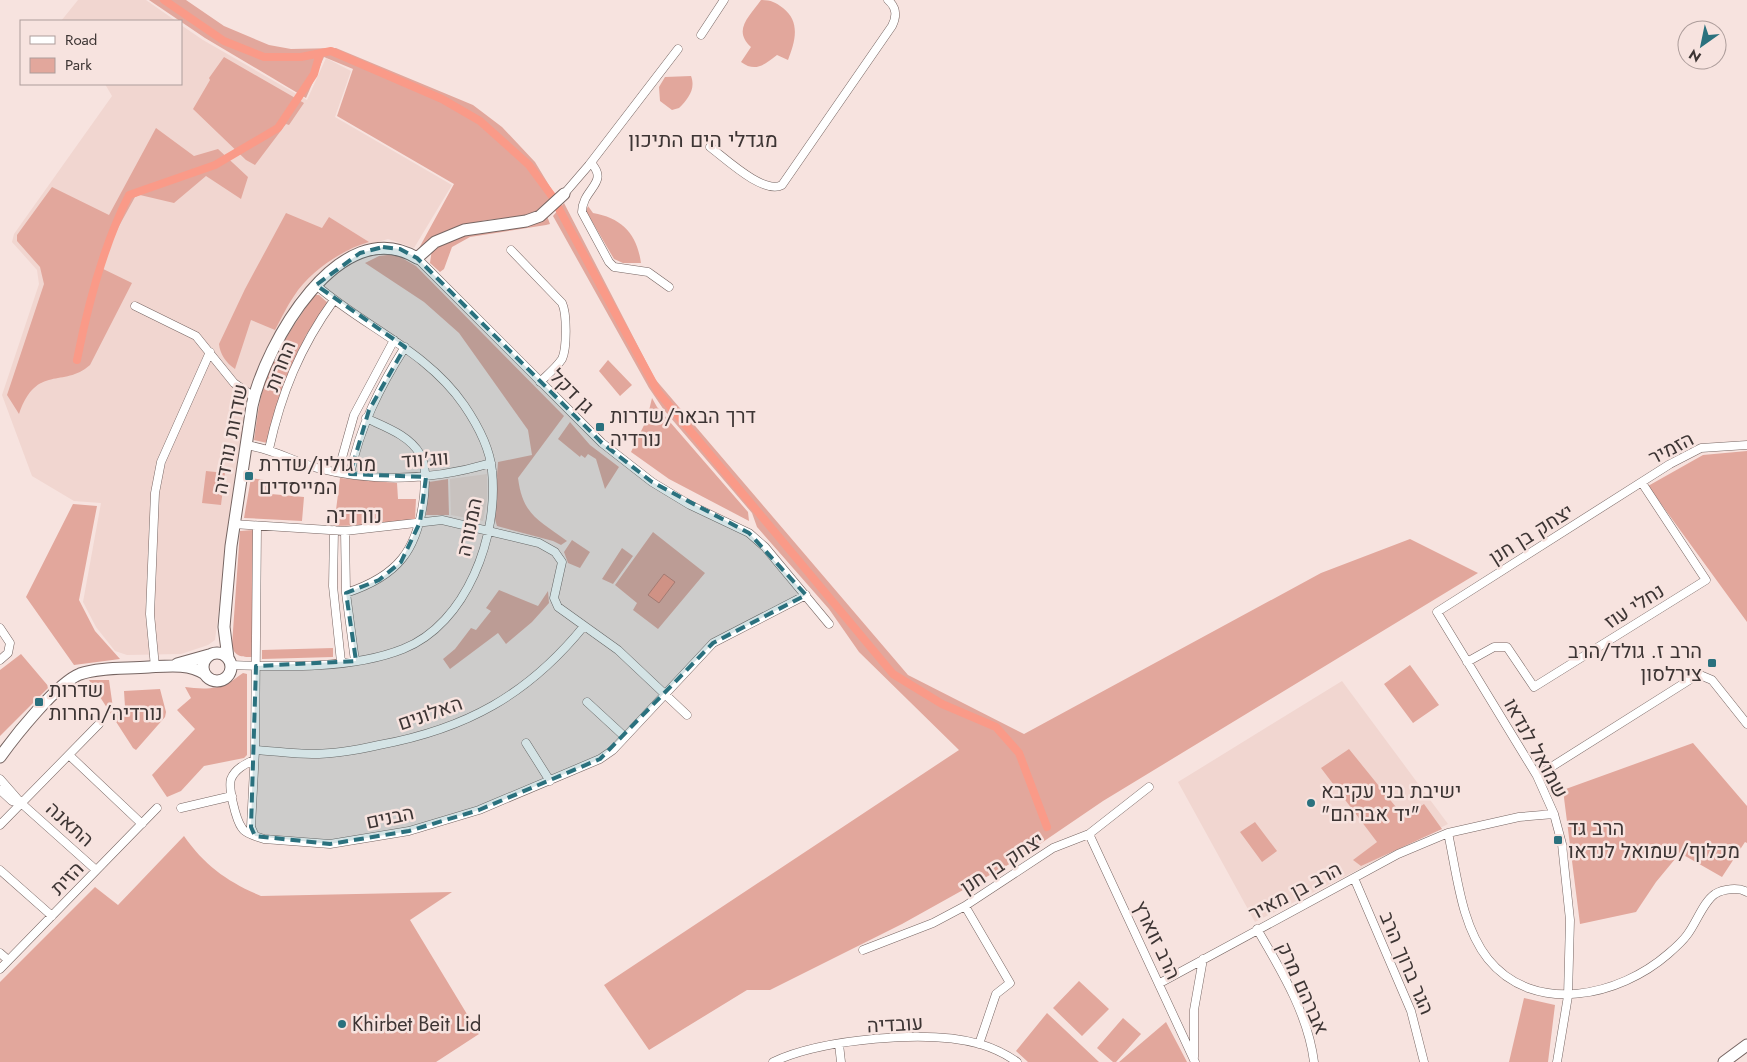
<svg xmlns="http://www.w3.org/2000/svg" width="1747" height="1062" viewBox="0 0 1747 1062" font-family="Jost,Heebo,sans-serif">
  <style>
    .built { fill: #f1d6d0 }
    .green { fill: #e2a79c }
    .water { fill: #fa9a88; stroke: #c17c6f }
    .lines { fill: none; stroke-linecap: round; stroke-linejoin: round }
    .canal { stroke: #fa9a88; stroke-width: 8 }
    .street-casing { stroke: #766562; stroke-width: 9 }
    .secondary-casing { stroke: #766562; stroke-width: 13 }
    .street { stroke: #fff; stroke-width: 8 }
    .secondary { stroke: #fff; stroke-width: 11 }
    .marked { fill: #2a717e; fill-opacity: 0.2; stroke: #2a717e; stroke-width: 4; stroke-dasharray: 10 6; stroke-linejoin: round }
    .poi-dot { fill: #2a717e; stroke: #f7e3df; stroke-width: 2 }
    .labels { text-anchor: middle; stroke-width: 5; stroke-linejoin: round; paint-order: stroke }
    .street-label { font-size: 20px; fill: #3d3534; stroke: #f7e3df }
    .poi-label { font-size: 20px; fill: #3d3534; stroke: #f7e3df; text-anchor: start }
    .neighbourhood-label { font-size: 21px; fill: #3d3534; stroke: #f7e3df }
    .quarter-label { font-size: 22px; fill: #3d3534; stroke: #f7e3df }
  </style>
  <rect width="100%" height="100%" fill="#f7e3df"/>
  <path class="built" d="M78,0H146L176,21H61Z
    M181,25L203,40L307,100L326,58L351,71L335,117L452,185L414,248L388,239L350,250L321,272L297,296L259,369L239,448L215,640L208,645L181,654L127,655L115,651L96,627L83,602L101,503L74,501L32,476L2,395L39,284L37,270L12,242L14,234L112,96L105,84H181Z
    M487,474V499L483,521L451,515L450,479Z
    M1342,681L1448,824L1255,922L1178,782Z"/>
  <path class="green" d="M149,0H186L224,26L269,45L291,49L336,48L473,105L502,127L535,162L555,195C535,225 504,214 474,223C453,229 436,238 418,250L454,184L337,116L353,69L324,57L306,98L205,38Z
    M761,0C771,0 775,2 783,8C801,22 795,42 788,60L777,55C765,64 756,73 741,62L751,47C732,30 750,16 761,0Z
    M224,57L304,103L289,125L286,124L255,165L246,160L193,109L210,80L209,78Z
    M691,76C696,89 688,99 679,108L672,110L660,101L659,87L665,77Z
    M156,128L194,156L218,149L248,177L241,199L206,176L174,203L140,195L135,197L97,266L132,283L90,365C63,389 37,363 19,414L7,395L44,284L40,267L17,241V235L52,187L109,215Z
    M564,203L655,379L908,675L1024,734L1321,573L1410,539L1478,573L1103,801L1015,861L902,924L770,990H747L649,1050L604,985L959,750L859,652L829,609L757,527L752,513L664,410L649,388L553,216Z
    M588,206L593,213C622,218 637,234 641,263H623L614,259L586,211Z
    M286,213L322,228L329,217L369,242C343,249 309,272 294,296C287,306 281,319 275,330L251,320L235,369C226,363 220,354 219,344L245,289Z
    M547,216L550,224L546,225L470,237L452,247L444,269L440,272L430,263L432,249L456,236Z
    M395,254L416,266L564,416L518,478C523,516 539,520 567,541L561,545L553,541L497,526L494,516L498,462L532,455L528,430L459,333L424,302L365,263L379,256Z
    M314,295H319L328,303L306,335L270,429L267,443L254,440C257,420 259,398 266,379C277,349 297,321 314,295Z
    M608,360L632,385L620,396L599,371Z
    M652,398L657,407L748,512L749,521L669,479L631,452L647,419Z
    M570,422L590,445L619,467L605,489L596,459L588,454L585,458L581,455L580,457L558,439Z
    M1747,451V622L1648,486L1703,455Z
    M206,471L225,473L221,505L202,503Z
    M251,478L271,481V494L304,497L302,521L244,518Z
    M340,478L397,483L398,499H416L415,519L375,525L334,526Z
    M448,479L449,515H426L429,482Z
    M73,504L97,506L79,600L95,631L120,659L74,665L26,597Z
    M253,530L252,657C242,657 234,657 232,645L240,531Z
    M653,532L705,573L658,629L633,610L637,603L615,585Z
    M572,540L590,552L580,568L568,563L564,552Z
    M622,548L633,556L613,584L602,579Z
    M499,590L538,606L548,591L549,603L532,622L506,644L498,633L450,669L443,659L455,649L471,628L476,630L491,611L486,608Z
    M333,648V657L262,659V650Z
    M21,654L49,687L0,736V670Z
    M1410,665L1439,705L1413,723L1384,684Z
    M243,673L247,674V755L244,758L204,766L181,791L167,797L152,775L195,729L177,710L191,698L185,687C199,689 216,690 229,683C234,680 238,676 243,673Z
    M89,680H109L113,708L125,707L124,691L160,689L166,712L165,717L136,750L133,748Z
    M1693,743L1747,806V843L1745,842L1722,877L1680,853L1656,882L1636,912L1580,924L1563,790Z
    M1349,749L1404,817L1424,804L1442,829L1361,866L1353,860L1377,842L1321,768Z
    M1255,822L1277,851L1262,862L1240,832Z
    M184,836C205,866 228,882 261,896L452,892L410,920L479,1034L436,1062H0V982L95,887L118,905Z
    M1079,981L1109,1009L1082,1036L1053,1008Z
    M1524,998L1555,1005L1548,1062H1509Z
    M1047,1013L1099,1062H1028L1016,1051Z
    M1123,1018L1141,1034L1116,1062H1113L1097,1048Z
    M1166,1022L1187,1062H1119Z"/>
  <path class="water" d="M664,574L675,582L659,603L648,595Z"/>
  <g class="lines">
    <path class="canal" d="M164,0L224,41L264,57H301L331,51L442,99L480,121L529,165L552,196L658,392L893,674L942,704L996,727L1019,753L1047,827
      M77,360C88,304 103,246 129,195L215,165L278,128L314,74L320,53"/>
    <g class="street-casing">
      <path id="street" d="M701,35L724,0
        M710,147C726,159 764,195 782,185L892,26C897,16 897,8 888,0
        M591,163C610,183 582,189 582,212L609,262L614,267L648,272L669,287
        M564,194L589,165L678,49
        M511,250L562,303C567,313 567,349 562,359C556,368 547,375 540,382
        M417,258L602,443L652,482L690,505L749,533L765,547L829,624
        M135,306L196,336L234,383L254,397
        M245,445C271,448 292,461 317,468C375,483 434,480 491,463
        M269,449C281,394 300,347 334,300
        M338,472L354,415L394,340
        M350,474C360,427 379,388 405,347
        M233,524L345,531L442,520L539,543L555,552L562,562L554,598L558,607L618,650L687,715
        M257,526L255,750L251,827L255,836L264,839L330,844L409,831L479,810L600,759L613,750L713,643L806,595
        M334,530L333,586L341,662
        M345,531L346,593L355,661
        M346,593C398,576 418,550 424,496C425,482 427,467 420,454C409,435 385,427 366,418
        M0,628L10,643L8,653L0,660
        M1467,662L1494,647H1507L1534,687L1706,580L1642,483
        M231,665C285,667 353,669 403,649C467,624 499,535 492,471C490,448 477,424 464,405C427,351 364,327 316,285
        M155,667L150,614L155,493L161,462L210,352
        M587,702L625,737
        M526,743L550,781
        M255,750C274,751 293,754 312,754C334,754 357,750 379,745C466,729 528,695 584,626
        M69,755L142,824
        M254,760C245,764 235,769 231,779C228,788 236,820 242,828C245,833 250,834 255,836
        M1537,776L1694,677L1700,675L1712,680L1747,724
        M0,779L21,803L96,870
        M0,790L12,801L21,803
        M181,808L232,796
        M0,825L99,724
        M1448,833C1457,874 1461,925 1488,959C1534,1016 1620,996 1668,954C1675,948 1682,942 1687,935C1696,924 1703,902 1715,894C1723,889 1738,887 1747,892
        M1089,834L1195,1062
        M0,870L52,916
        M1354,878L1411,1011L1424,1062
        M965,906L1010,983L996,994L979,1044
        M1257,929C1281,970 1308,1014 1314,1062
        M863,950L933,923L965,906L1053,848L1089,834L1149,787
        M0,953L8,960
        M0,969L157,808
        M1160,983L1398,854L1448,833L1519,817L1554,814
        M839,1044L841,1062
        M1194,1057V1010L1203,959
        M773,1062C822,1039 928,1029 980,1044C993,1048 1006,1054 1017,1062
        M1557,1062L1568,996L1570,920L1562,844L1554,814L1537,776L1437,612L1670,464L1701,448L1747,445"/>
    </g>
    <g class="secondary-casing">
      <path id="secondary" d="M203 667a14 14 0 1 1 28 0a14 14 0 1 1-28 0Z
        M228,658L224,627L231,546L252,406C265,345 340,211 417,258L435,242L464,230L526,221L540,216L564,194
        M177,664L209,655
        M0,757C15,736 57,683 80,674C100,667 127,669 149,667C167,666 189,663 205,674
        M1724,1062L1747,1045"/>
    </g>
    <use href="#street" class="street"/>
    <use href="#secondary" class="secondary"/>
  </g>
  <path class="marked" d="M383,247L400,249L417,258L602,443L652,482L749,533L806,595L713,643L600,759L479,810L409,831L330,844L255,836L251,827L256,666L356,661L346,593L379,580L401,562L420,522L426,477L350,474L369,410L405,347L316,285L360,253Z"/>
  <g class="poi-dot">
    <rect x="595" y="422" width="10" height="10" rx="2.5"/>
    <rect x="244" y="471" width="10" height="10" rx="2.5"/>
    <rect x="1707" y="658" width="10" height="10" rx="2.5"/>
    <rect x="34" y="697" width="10" height="10" rx="2.5"/>
    <circle cx="1311" cy="803" r="5"/>
    <rect x="1553" y="835" width="10" height="10" rx="2.5"/>
    <circle cx="342" cy="1024" r="5"/>
  </g>
  <g class="labels">
    <g class="street-label">
      <text transform="translate(280 366) rotate(-69)" y="7">החרות</text>
      <text transform="translate(572 391) rotate(45)" y="7">גן דקל</text>
      <text transform="translate(230 439) rotate(-79)" y="7">שדרות נורדיה</text>
      <text transform="translate(1671 448) rotate(-27)" y="7">הזמיר</text>
      <text transform="translate(425 459) rotate(-4)" y="7">ווג'ווד</text>
      <text transform="translate(469 527) rotate(-78)" y="7">המנורה</text>
      <text transform="translate(1531 534) rotate(-32)" y="7">יצחק בן חנן</text>
      <text transform="translate(1634 606) rotate(-32)" y="7">נחלי עוז</text>
      <text transform="translate(430 713) rotate(-19)" y="7">האלונים</text>
      <text transform="translate(1536 748) rotate(61)" y="7">שמואל לנדאו</text>
      <text transform="translate(390 817) rotate(-12)" y="7">הבנים</text>
      <text transform="translate(70 824) rotate(42)" y="7">התאנה</text>
      <text transform="translate(1002 863) rotate(-33)" y="7">יצחק בן חנן</text>
      <text transform="translate(67 878) rotate(-46)" y="7">הזית</text>
      <text transform="translate(1295 891) rotate(-28)" y="7">הרב בן מאיר</text>
      <text transform="translate(1157 940) rotate(65)" y="7">הרב זוארץ</text>
      <text transform="translate(1407 963) rotate(67)" y="7">הגר ברוך הרב</text>
      <text transform="translate(1303 988) rotate(66)" y="7">אברהם מרק</text>
      <text transform="translate(895 1024) rotate(-3)" y="7">עובדיה</text>
    </g>
    <g class="poi-label">
      <text x="610" y="423">דרך הבאר/שדרות<tspan x="610" dy="23">נורדיה</tspan></text>
      <text x="259" y="471">מרגולין/שדרת<tspan x="259" dy="23">המייסדים</tspan></text>
      <text x="1702" y="658" text-anchor="end">הרב ז. גולד/הרב<tspan x="1702" dy="23">צירלסון</tspan></text>
      <text x="49" y="697">שדרות<tspan x="49" dy="23">נורדיה/החרות</tspan></text>
      <text x="1321" y="798">ישיבת בני עקיבא<tspan x="1321" dy="23">"יד אברהם"</tspan></text>
      <text x="1568" y="835">הרב גד<tspan x="1568" dy="23">מכלוף/שמואל לנדאו</tspan></text>
      <text x="352" y="1031">Khirbet Beit Lid</text>
    </g>
    <g class="neighbourhood-label">
      <text x="703" y="147">מגדלי הים התיכון</text>
    </g>
    <g class="quarter-label">
      <text x="354" y="523">נורדיה</text>
    </g>
  </g>
  <rect x="20" y="20" width="162" height="65" fill="#f7e3df" stroke="#ad9d9b"/>
  <rect x="30" y="36" width="25" height="8" fill="#ffffff" stroke="#ad9d9b"/>
  <text x="65" y="45" font-size="15" fill="#3d3534">Road</text>
  <rect x="30" y="58" width="25" height="15" fill="#e2a79c" stroke="#ad9d9b"/>
  <text x="65" y="70" font-size="15" fill="#3d3534">Park</text>
  <g transform="translate(1702 45) rotate(213)"><circle r="24" fill="#f7e3df" stroke="#ad9d9b"/>
  <path d="M0-4L9 19L0 12L-9 19Z" fill="#2a717e"/>
  <text y="-8" font-size="14" font-weight="bold" text-anchor="middle" fill="#3d3534">N</text>
  </g>
</svg>
